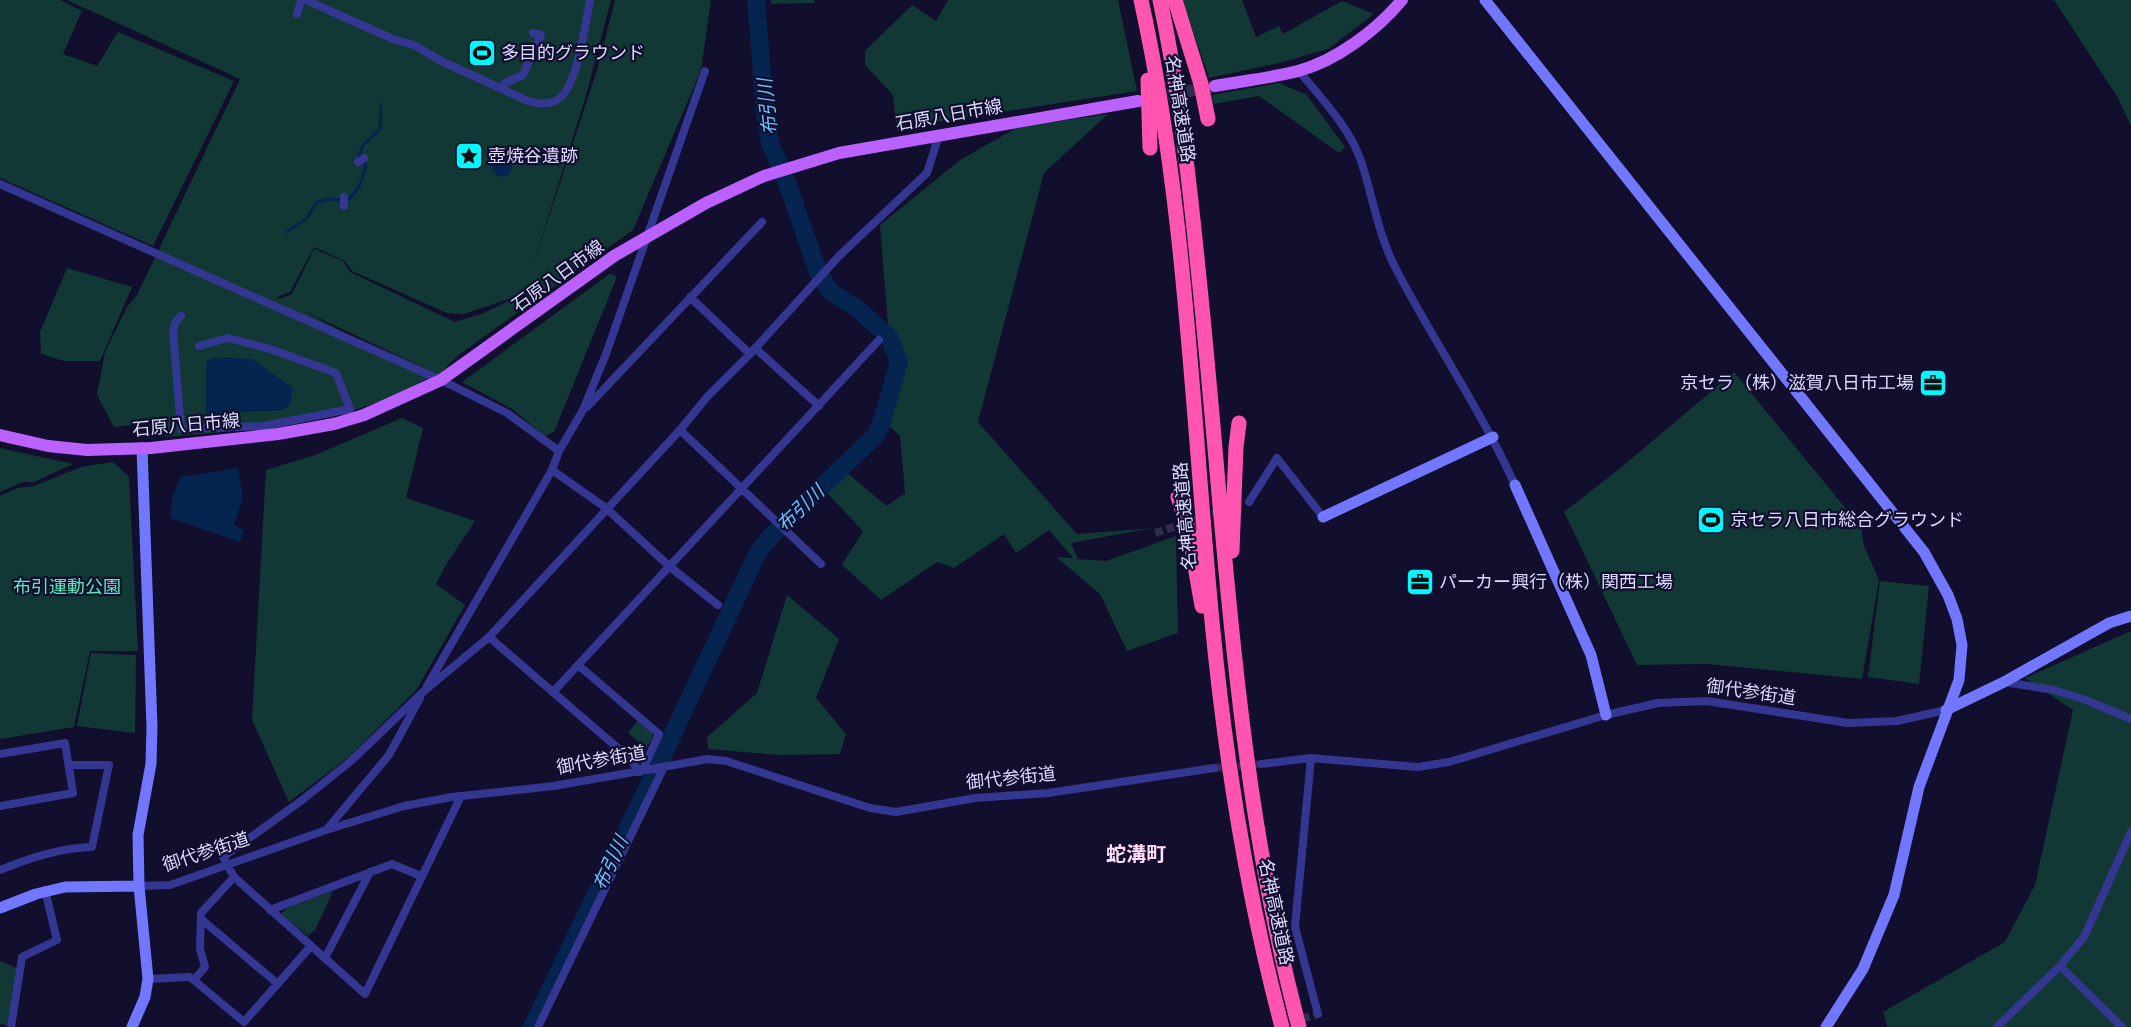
<svg xmlns="http://www.w3.org/2000/svg" width="2131" height="1027" viewBox="0 0 2131 1027" font-family="'Asap Condensed','Noto Sans JP',sans-serif">
  <style>
    .green { fill: #113834; fill-rule: evenodd }
    .water { fill: #052550 }
    .lines { fill: none; stroke-linecap: round; stroke-linejoin: round }
    .stream { stroke: #052550; stroke-width: 3 }
    .river { stroke: #052550; stroke-width: 18 }
    .street-tunnel { stroke: #302d4c; stroke-width: 8; stroke-dasharray: 8 4; stroke-linecap: butt }
    .primary-tunnel { stroke: #302d4c; stroke-width: 12; stroke-dasharray: 12 6; stroke-linecap: butt }
    .street { stroke: #343791; stroke-width: 8 }
    .secondary { stroke: #7177ff; stroke-width: 11 }
    .primary { stroke: #ba61ff; stroke-width: 12 }
    .highway { stroke: #ff55b1; stroke-width: 15 }
    .labels { text-anchor: middle; stroke-width: 4.5; stroke-linejoin: round; paint-order: stroke }
    .poi-label { font-size: 18px; fill: #dcdaff; stroke: #120e2d; text-anchor: start }
    .street-label { font-size: 18px; fill: #dcdaff; stroke: #120e2d }
    .park-label { font-size: 18px; fill: #58edbf; stroke: #120e2d }
    .water-label { font-size: 19px; font-style: italic; fill: #68c3ff; stroke: #120e2d }
    .quarter-label { font-size: 20px; font-weight: bold; fill: #ffdcf5; stroke: #120e2d }
  </style>
  <rect width="100%" height="100%" fill="#120e2d"/>
  <path class="green" d="M0,0H60L82,11L63,54L97,66L118,32L234,81L153,246L0,178Z
    M67,0H611L585,99L532,268L598,67L615,0H711L701,70L633,230L457,356L439,375L302,310L428,378C349,426 255,429 166,437L158,427L149,425V423L114,427L97,395L105,352L127,307L137,295L240,79ZM314,247L345,261L352,271L447,313L464,314L520,295L484,313L455,322L350,272L343,261L314,249L292,294L280,299L277,297L290,292Z
    M771,0H814L815,3L771,4Z
    M948,0H1118L1137,91L917,125L897,131L893,95L865,65V51L912,5L936,21Z
    M1182,0H1242L1256,37L1279,26L1283,34L1342,1L1374,14L1328,49L1279,63L1209,78Z
    M2054,0H2131V126L2118,98Z
    M1279,83L1307,95L1345,147L1339,153L1259,96L1213,104L1212,95Z
    M1108,114L1044,173L978,422L1077,534L1153,528L1071,543L1078,559L1106,561L1176,536L1178,633L1127,651L1100,594L1056,557L1073,558L1049,530L1016,553L1004,534L954,568L937,562L881,600L842,565L863,531L826,492L846,472L887,506L905,493L900,436L890,427L903,351L888,326L880,225L960,160L1018,127Z
    M67,268L132,287L100,361H64L41,354L40,332Z
    M611,273L617,277L554,432L545,436L512,409L462,382Z
    M1734,372L1861,527L1864,546L1879,580L1862,679L1707,664L1637,665L1564,512L1623,466Z
    M402,418L423,428L406,498L475,521L446,565L436,584L465,605L417,689L349,757L289,802L252,720L266,470L315,455Z
    M0,448L73,464L34,482H23L0,492Z
    M113,462L129,477L138,651H90L74,727L0,739V496L17,488L34,486L81,467Z
    M1880,581L1929,586L1919,684L1868,677Z
    M787,595L839,639L816,698L846,734L840,754L778,755L708,749L707,737L757,693Z
    M2131,631V1027H1887L1883,1012L2005,942L2035,885L2073,710L2025,678Z
    M91,653L136,655L135,733L77,726Z
    M639,719L651,730L653,737L646,748L628,733Z
    M333,891L315,930L308,936L281,914L287,908Z
    M0,961L19,969L11,1026L0,1024Z"/>
  <path class="water" d="M492 167a10 10 0 1 1 20 0a10 10 0 1 1-20 0Z
    M214,357L252,359L293,388L290,404L284,410L206,414V362Z
    M238,468L243,498L234,524L244,531L240,542L170,518L172,499L180,477Z"/>
  <g class="lines">
    <path class="stream" d="M287,232L306,219L317,202L329,199L348,201L360,185L366,165L359,154L364,144L380,129L381,104"/>
    <path class="river" d="M532,1027L658,766L757,554L771,536L875,436L881,424L899,362L889,337L858,309L831,292L818,272L788,185L770,143L765,111L756,0"/>
    <path class="street-tunnel" d="M1155,533L1223,511
      M1214,768L1261,764
      M1279,1026L1318,1014"/>
    <path class="primary-tunnel" d="M1150,98L1212,87"/>
    <path class="street" d="M306,0L393,39L414,45L441,61L528,101C541,105 555,105 564,94C579,73 585,25 590,0
      M297,14L301,0
      M1299,71C1321,98 1350,128 1361,161C1373,197 1378,235 1396,269C1434,342 1481,410 1515,485
      M503,88L505,83L523,75L541,35L533,33
      M358,162L364,158
      M0,184L441,380L507,413L559,451
      M344,206V197
      M690,297L750,354
      M181,316L176,321L173,332L181,429L264,426L350,409L336,373L273,350L228,338L199,346
      M755,348L819,406
      M587,407L762,222
      M680,430L821,564
      M552,470L606,508L669,566L718,605
      M1249,502L1277,458L1323,517
      M489,637L627,756L640,772L644,767L659,734L578,665
      M2004,682L2054,690L2086,700L2131,719
      M427,686L552,470L559,451L583,410L606,354L705,71
      M554,691L879,340
      M0,754L65,743L73,793L0,806
      M1311,758L1295,927L1318,1014
      M1261,764L1311,758L1418,767L1449,762L1606,715L1658,703L1707,701L1848,723L1897,721L1946,710
      M461,796L365,994L234,877L223,857L301,801L351,761L424,691L489,637L680,430L707,397L750,354L839,256L927,173L939,135
      M327,829L389,755L420,698
      M0,870C30,858 59,848 92,847L109,765H69
      M139,886L170,885L326,830L404,806L452,797L554,786L708,759L726,761L870,808L896,812L975,798L1048,793L1214,768
      M270,910L392,864L421,876
      M201,919L278,984
      M325,958L370,872
      M2060,966L2122,1027
      M148,979L190,977L244,1022L311,946
      M194,980L205,967L200,949L201,913L234,877
      M11,1027L22,957L57,940L45,890
      M538,1027L664,767
      M1997,1027L2060,966L2084,937L2131,832"/>
    <path class="secondary" d="M1485,0L1924,552L1948,595L1957,619L1962,645L1959,680L1919,787L1894,895L1863,969L1826,1027
      M1515,485L1591,655L1606,715
      M1323,517L1493,437
      M1946,710L2004,682L2109,623L2131,616
      M0,908L36,894L65,887L139,886
      M132,1027L145,997L148,979L139,886L138,835L151,764L152,727L142,448"/>
    <path class="primary" d="M1215,86C1242,81 1271,78 1298,71C1336,61 1377,30 1402,0
      M0,435L48,446L87,450L151,448L278,434L334,424L364,415L441,380L614,256L706,203L764,176L839,153L1138,101"/>
    <path class="highway" d="M1141,0C1186,204 1192,414 1212,621C1225,757 1247,895 1282,1027
      M1160,0C1179,89 1189,178 1198,268C1225,522 1233,779 1299,1027
      M1175,0L1201,84L1208,119
      M1148,80L1150,148
      M1178,497L1189,532L1202,606
      M1232,551L1236,447L1239,423"/>
  </g>
  <defs>
    <g id="stadium-square" transform="scale(1.4375)"><rect x="-9" y="-9" width="18" height="18" rx="4" fill="#06f6ff" stroke="#120e2d"/><path d="M0-5a6.5 5 0 1 0 0 10a6.5 5 0 1 0 0-10ZM-3.5-1.8h7v3.6h-7Z" fill="#111"/></g>
    <g id="sight-square" transform="scale(1.4375)"><rect x="-9" y="-9" width="18" height="18" rx="4" fill="#06f6ff" stroke="#120e2d"/><path d="M0-6L1.8-2.2L6-1.7L2.9 1.2L3.7 5.4L0 3.3L-3.7 5.4L-2.9 1.2L-6-1.7L-1.8-2.2Z" fill="#111"/></g>
    <g id="office-square" transform="scale(1.4375)"><rect x="-9" y="-9" width="18" height="18" rx="4" fill="#06f6ff" stroke="#120e2d"/><path d="M-6-3h4V-5.5h4V-3h4V5H-6ZM-1-4.5V-3h2v-1.5ZM-6 0V1H6V0Z" fill="#111"/></g>
  </defs>
  <g fill-rule="evenodd">
    <use href="#stadium-square" x="482" y="53"/>
    <use href="#sight-square" x="469" y="156"/>
    <use href="#office-square" x="1933" y="383"/>
    <use href="#stadium-square" x="1711" y="520"/>
    <use href="#office-square" x="1420" y="582"/>
  </g>
  <g class="labels">
    <g class="poi-label">
      <text x="501" y="59">多目的グラウンド</text>
      <text x="488" y="162">壺焼谷遺跡</text>
      <text x="1914" y="389" text-anchor="end">京セラ（株）滋賀八日市工場</text>
      <text x="1730" y="526">京セラ八日市総合グラウンド</text>
      <text x="1439" y="588">パーカー興行（株）関西工場</text>
    </g>
    <g class="street-label">
      <text transform="translate(1180 109) rotate(81)" y="6">名神高速道路</text>
      <text transform="translate(949 115) rotate(-10)" y="6">石原八日市線</text>
      <text transform="translate(558 276) rotate(-36)" y="6">石原八日市線</text>
      <text transform="translate(186 425) rotate(-5)" y="6">石原八日市線</text>
      <text transform="translate(1185 516) rotate(-95)" y="6">名神高速道路</text>
      <text transform="translate(1751 692) rotate(8)" y="6">御代参街道</text>
      <text transform="translate(601 760) rotate(-10)" y="6">御代参街道</text>
      <text transform="translate(1011 778) rotate(-6)" y="6">御代参街道</text>
      <text transform="translate(206 852) rotate(-18)" y="6">御代参街道</text>
      <text transform="translate(1276 912) rotate(78)" y="6">名神高速道路</text>
    </g>
    <g class="park-label">
      <text x="67" y="593">布引運動公園</text>
    </g>
    <g class="water-label">
      <text transform="translate(767 107) rotate(-96)" y="7">布引川</text>
      <text transform="translate(800 508) rotate(-44)" y="7">布引川</text>
      <text transform="translate(610 863) rotate(-65)" y="7">布引川</text>
    </g>
    <g class="quarter-label">
      <text x="1136" y="861">蛇溝町</text>
    </g>
  </g>
</svg>
